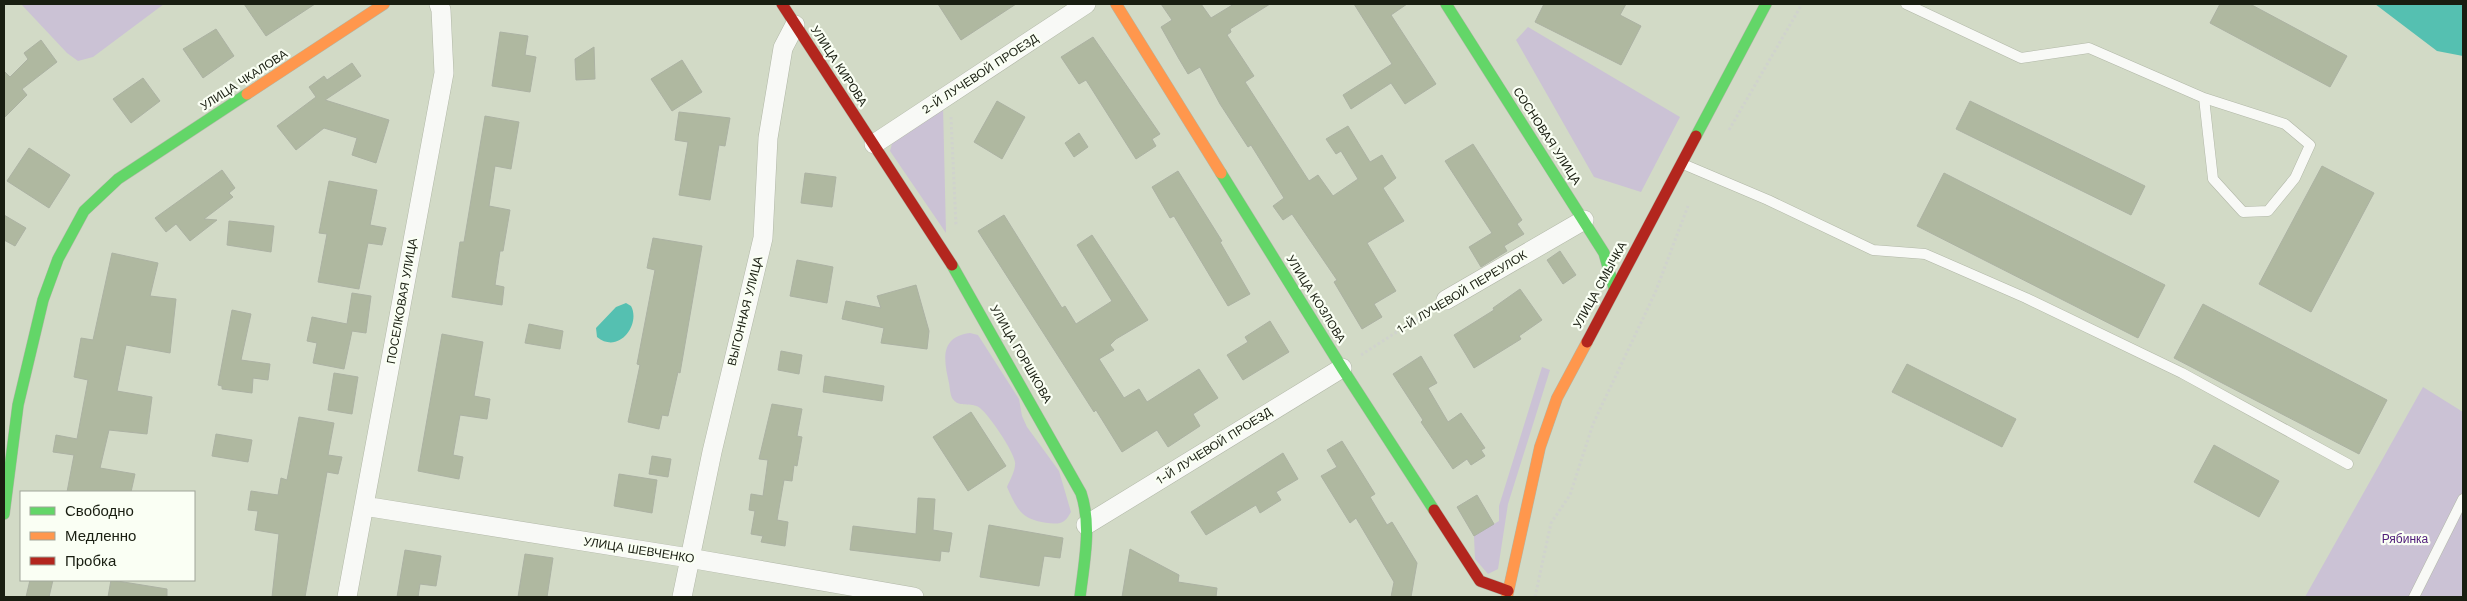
<svg xmlns="http://www.w3.org/2000/svg" width="2467" height="601" viewBox="0 0 2467 601" font-family="'Work Sans',sans-serif">
  <style>
    .green { fill: #cbc2d5 }
    .water { fill: #55c0b1 }
    .building { fill: #afb8a0; stroke: #acb2a3 }
    .lines { fill: none; stroke-linecap: round; stroke-linejoin: round }
    .lane-casing { stroke: #b1b7a7; stroke-width: 11 }
    .street-casing { stroke: #b1b7a7; stroke-width: 20 }
    .fast-casing { stroke: #b1b7a7; stroke-width: 12 }
    .slow-casing { stroke: #b1b7a7; stroke-width: 12 }
    .jam-casing { stroke: #b1b7a7; stroke-width: 12 }
    .path { stroke: #d0d3cd; stroke-width: 3; stroke-dasharray: 2.5 2.5; stroke-linecap: butt }
    .lane { stroke: #f8f9f6; stroke-width: 10 }
    .street { stroke: #f8f9f6; stroke-width: 19 }
    .fast { stroke: #63d668; stroke-width: 11 }
    .slow { stroke: #ff974d; stroke-width: 11 }
    .jam { stroke: #b3261e; stroke-width: 11 }
    .labels { text-anchor: middle; stroke-width: 4.5; stroke-linejoin: round; paint-order: stroke }
    .street-label { font-size: 12px; fill: #191e11; stroke: #fafff4 }
    .park-label { font-size: 12px; fill: #52207b; stroke: #fafff4 }
  </style>
  <rect width="100%" height="100%" fill="#d2dac6"/>
  <path class="green" d="M21,4H164L93,57L78,61L67,53Z
    M1528,27L1680,117L1641,192L1594,177L1516,40Z
    M943,106L946,233L890,151L893,140Z
    M970,333L978,335L1019,399L1022,416L1027,427L1059,471L1071,512C1068,517 1066,521 1060,523C1051,525 1030,521 1023,514C1016,508 1011,496 1007,487C1010,480 1016,470 1015,462C1013,450 989,415 980,408C971,401 959,409 952,398C950,394 950,388 949,383C944,361 939,337 970,333Z
    M1542,367L1550,370L1508,504L1498,569L1488,574L1475,559L1474,536L1499,521V506Z
    M2423,387L2463,412V597H2305Z"/>
  <path class="water" d="M2375,4H2463V56L2437,51Z
    M626,303L631,306C641,324 619,355 597,337L596,328L616,307Z"/>
  <path class="building" d="M244,4H315L266,36Z
    M938,4H1016L961,40Z
    M1161,4H1201L1211,18L1234,4H1270L1230,29L1231,32L1227,35L1254,76L1245,82L1309,181L1318,175L1333,196L1358,179L1341,151L1336,154L1326,139L1348,126L1370,162L1382,155L1396,178L1383,188L1404,221L1367,243L1396,291L1374,304L1382,317L1362,329L1334,282L1337,280L1292,214L1283,220L1273,206L1284,198L1251,145L1248,147L1220,104L1200,67L1188,74L1179,59L1161,27L1172,20Z
    M1354,4H1407L1391,15L1436,84L1405,104L1391,83L1351,109L1343,95L1392,64Z
    M1544,4H1626L1620,15L1641,26L1621,65L1535,22Z
    M2220,4H2250L2347,56L2330,87L2210,23Z
    M216,29L234,56L203,78L183,49Z
    M500,32L528,36L525,55L536,57L530,92L492,86Z
    M1093,37L1160,134L1152,139L1156,146L1136,159L1086,80L1079,84L1061,57Z
    M41,40L57,62L22,89L27,95L4,118V71L10,77L28,59L24,53Z
    M594,47L595,79L576,80L575,59Z
    M682,60L702,92L672,111L651,79Z
    M352,63L361,76L325,100L389,120L376,163L352,155L357,138L324,128L296,150L277,126L316,97L309,87L324,76L327,80Z
    M143,78L160,101L131,123L113,99Z
    M997,101L1025,117L1002,159L974,142Z
    M1970,101L2145,186L2131,215L1956,129Z
    M679,112L730,118L725,146L719,145L710,200L679,195L688,142L675,140Z
    M485,116L519,122L511,169L495,166L489,206L510,210L503,251H500L495,285L504,287L502,305L452,297L460,242H464Z
    M1079,133L1088,147L1074,157L1065,143Z
    M1473,144L1522,220L1517,224L1524,234L1504,246L1507,251L1481,267L1469,247L1492,233L1445,161Z
    M29,148L70,175L49,208L7,181Z
    M2322,166L2374,193L2311,312L2259,284Z
    M222,170L235,188L229,193L233,197L204,219L217,220L190,241L176,224L166,232L155,218Z
    M1178,171L1222,241L1220,242L1250,294L1228,306L1174,216L1170,218L1152,187Z
    M805,173L836,177L832,207L801,203Z
    M1944,173L2165,285L2138,338L1917,226Z
    M329,181L377,190L370,225L386,228L382,245L368,243L359,289L318,282L327,234L319,233Z
    M4,215L26,228L15,246L4,240Z
    M1004,215L1062,308L1065,306L1076,324L1112,301L1077,245L1092,235L1148,320L1116,339L1110,345L1114,350L1099,359L1124,398L1139,389L1147,402L1199,369L1218,398L1193,414L1200,426L1168,447L1157,430L1122,452L1096,410L1094,412L978,231Z
    M229,221L274,226L271,252L227,245Z
    M653,238L702,246L680,373L678,372L668,416L662,415L659,429L628,422L640,365L637,364L655,270L647,268Z
    M1560,251L1576,275L1563,284L1547,260Z
    M112,253L158,263L150,296L176,299L170,353L126,345L117,391L152,397L147,434L109,430L100,468L135,474L131,492H67L74,455L53,452L56,435L77,439L88,380L74,377L81,338L93,340Z
    M797,260L833,267L827,303L790,296Z
    M916,285L929,331L927,349L881,343L884,328L842,319L846,301L881,308L877,296Z
    M1520,289L1542,320L1519,336L1521,339L1474,368L1454,335L1494,310L1493,308Z
    M352,293L371,296L366,333L352,331L344,369L313,363L317,343L307,341L312,317L347,324Z
    M2203,304L2387,400L2359,454L2174,358Z
    M232,310L251,314L241,360L270,364L268,380L253,378L252,393L222,389V386L218,385Z
    M1270,321L1289,352L1243,380L1227,355L1248,342L1245,337Z
    M529,324L563,331L560,349L525,343Z
    M442,334L483,342L474,396L490,399L487,419L460,415L453,455L463,457L459,479L418,471Z
    M781,351L802,355L799,374L778,370Z
    M1421,356L1437,383L1428,388L1448,422L1461,413L1485,448L1481,450L1485,456L1471,465L1467,459L1453,469L1421,422L1423,420L1393,374Z
    M1907,364L2016,419L2002,447L1892,392Z
    M334,373L358,377L352,414L328,410Z
    M825,376L884,386L882,401L823,392Z
    M772,404L802,409L797,436L802,437L797,466L794,465L792,481L784,480L777,520L788,522L785,546L761,542L763,536L751,534L755,511L749,510L751,494L763,496L768,460L759,459Z
    M971,412L1006,466L968,491L933,437Z
    M299,417L334,423L328,455L342,457L338,474L327,472L305,597H272L279,534L255,530L258,511L248,510L251,491L278,495L281,478L287,480Z
    M216,434L252,440L248,462L212,456Z
    M1342,441L1375,494L1370,497L1387,525L1392,522L1417,563L1411,597H1391L1394,582L1356,518L1350,523L1321,476L1337,467L1327,450Z
    M2214,445L2279,481L2259,517L2194,482Z
    M1283,453L1298,479L1276,492L1281,500L1260,513L1256,505L1206,535L1191,512Z
    M652,456L671,459L668,477L649,474Z
    M619,474L657,480L652,513L614,506Z
    M1477,495L1494,524L1474,536L1457,507Z
    M918,498L935,499L933,530L952,533L949,552L941,551L940,561L850,550L853,526L916,534Z
    M989,525L1063,538L1060,558L1044,556L1039,586L980,577Z
    M1130,549L1179,575L1178,582L1217,588L1216,597H1122Z
    M405,550L441,556L436,586L420,584L418,597H397Z
    M525,554L553,558L547,597H518Z
    M30,580H53L49,597H26Z
    M111,580L167,589V597H108Z"/>
  <g class="lines">
    <g class="lane-casing">
      <path id="lane" d="M1906,4L2021,58L2089,48L2204,98L2285,124L2310,145L2295,178L2268,211L2243,212L2213,179L2204,98
        M1683,164L1768,200L1873,250L1925,254L2026,298L2182,373L2348,464
        M2414,597L2463,499"/>
    </g>
    <g class="street-casing">
      <path id="street" d="M874,144L1086,4
        M1446,300L1584,220
        M364,506L689,558L914,597
        M1086,525L1342,368
        M347,597L444,73L441,10L439,4
        M682,597L712,452L763,238L768,138L783,48L795,25"/>
    </g>
    <g class="fast-casing">
      <path id="fast" d="M1446,4L1604,253L1614,288
        M1696,136L1766,4
        M1221,173L1342,368L1434,510
        M952,265L1081,493C1092,526 1084,563 1080,597
        M4,514L18,405L43,300L58,259L84,211L118,179L247,94"/>
    </g>
    <g class="slow-casing">
      <path id="slow" d="M1116,4L1221,173
        M247,94L384,4
        M1507,597L1540,447L1557,398L1587,342"/>
    </g>
    <g class="jam-casing">
      <path id="jam" d="M782,4L952,265
        M1587,342L1696,136
        M1434,510L1480,581L1508,591"/>
    </g>
    <path class="path" d="M951,117L956,226
      M1729,130L1802,4
      M1361,355L1431,310
      M1535,597L1551,523L1570,495L1593,424L1655,293L1688,206"/>
    <use href="#lane" class="lane"/>
    <use href="#street" class="street"/>
    <use href="#fast" class="fast"/>
    <use href="#slow" class="slow"/>
    <use href="#jam" class="jam"/>
  </g>
  <g class="labels">
    <g class="street-label">
      <text transform="translate(839 66) rotate(57)" y="4">УЛИЦА КИРОВА</text>
      <text transform="translate(980 74) rotate(-33)" y="4">2-Й ЛУЧЕВОЙ ПРОЕЗД</text>
      <text transform="translate(244 80) rotate(-33)" y="4">УЛИЦА ЧКАЛОВА</text>
      <text transform="translate(1547 136) rotate(57)" y="4">СОСНОВАЯ УЛИЦА</text>
      <text transform="translate(1600 285) rotate(-61)" y="4">УЛИЦА СМЫЧКА</text>
      <text transform="translate(1462 292) rotate(-31)" y="4">1-Й ЛУЧЕВОЙ ПЕРЕУЛОК</text>
      <text transform="translate(1316 299) rotate(58)" y="4">УЛИЦА КОЗЛОВА</text>
      <text transform="translate(402 301) rotate(-80)" y="4">ПОСЕЛКОВАЯ УЛИЦА</text>
      <text transform="translate(745 311) rotate(-76)" y="4">ВЫГОННАЯ УЛИЦА</text>
      <text transform="translate(1021 354) rotate(60)" y="4">УЛИЦА ГОРШКОВА</text>
      <text transform="translate(1214 446) rotate(-32)" y="4">1-Й ЛУЧЕВОЙ ПРОЕЗД</text>
      <text transform="translate(639 550) rotate(9)" y="4">УЛИЦА ШЕВЧЕНКО</text>
    </g>
    <g class="park-label">
      <text x="2405" y="543">Рябинка</text>
    </g>
  </g>
  <rect width="2467" height="601" fill="none" stroke="#191e11" stroke-width="10"/>
  <rect x="20" y="491" width="175" height="90" fill="#fafff4" stroke="#a0a599"/>
  <rect x="30" y="507" width="25" height="8" fill="#63d668" stroke="#a0a599"/>
  <text x="65" y="516" font-size="15" fill="#191e11">Свободно</text>
  <rect x="30" y="532" width="25" height="8" fill="#ff974d" stroke="#a0a599"/>
  <text x="65" y="541" font-size="15" fill="#191e11">Медленно</text>
  <rect x="30" y="557" width="25" height="8" fill="#b3261e" stroke="#a0a599"/>
  <text x="65" y="566" font-size="15" fill="#191e11">Пробка</text>
</svg>
